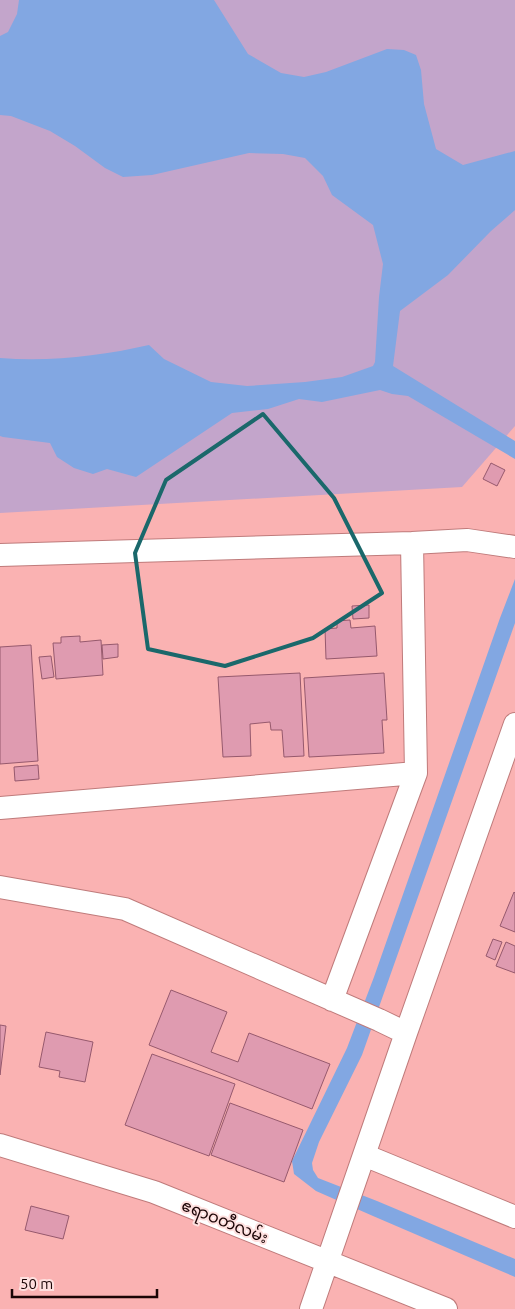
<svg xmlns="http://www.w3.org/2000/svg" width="515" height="1309" viewBox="0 0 515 1309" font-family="Ubuntu,'Noto Sans Myanmar',sans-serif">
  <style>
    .green { fill: #c3a5cb }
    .water { fill: #82a7e2 }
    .building { fill: #df9bb0; stroke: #96596d }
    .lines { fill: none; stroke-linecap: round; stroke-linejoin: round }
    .street-casing { stroke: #bf7b7b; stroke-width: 24 }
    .street { stroke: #fff; stroke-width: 22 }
    .marked { fill: none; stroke: #1a686b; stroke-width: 4; stroke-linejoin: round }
    .labels { text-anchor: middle; stroke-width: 4; stroke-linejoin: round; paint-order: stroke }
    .street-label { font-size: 16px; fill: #1a0405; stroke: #fee0df }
  </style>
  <rect width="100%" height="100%" fill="#fab2b2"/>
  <path class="green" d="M0,0H515V426L462,487L0,513Z"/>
  <path class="water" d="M19,0H214L248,54L281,73L304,77L326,72L387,49L404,50L416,55L421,70L424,104L436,149L463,165L515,151V210L491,231L448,275L400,311L393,366L515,441V459L408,396L392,394L380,390L322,402L299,399L268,409L232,413L136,477L107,469L93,474L74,468L57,457L50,443L3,437L0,436V358C50,362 101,356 149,345L164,359L211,382L247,386L305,382L342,377L373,366L375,362L379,297L383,264L373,225L332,195L323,176L305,158L283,154L249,153L152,175L123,177L105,168L75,146L50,131L11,116L0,115V36L8,32L17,14Z
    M515,579V623L362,1055L319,1142L312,1163L313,1170L318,1178L377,1201L515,1259V1277L373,1216L316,1191L294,1174L292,1161L347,1048L374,977L500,618Z"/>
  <path class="building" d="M491,463L505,470L497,486L483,479Z
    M369,605V618L353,619L352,606Z
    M350,620L351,628L375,626L377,656L326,659L325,629L337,628V621Z
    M80,636V642L101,640L103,675L56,679L53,643H61V637Z
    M118,644V657L103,659L102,645Z
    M31,645L38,761L0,764V647Z
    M51,656L54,677L42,679L39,657Z
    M300,673L304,756L284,757L282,730H271L270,722L250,724L251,756L223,757L218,677Z
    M384,673L387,720H382L384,753L309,757L304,678Z
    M38,765L39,779L15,781L14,767Z
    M514,892L515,893V932L500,926Z
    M493,939L502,942L495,960L486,956Z
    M506,942L515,946V973L496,966Z
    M171,990L227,1012L211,1052L238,1062L249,1033L330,1064L312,1109L149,1045Z
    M0,1025L6,1026L0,1075Z
    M46,1032L93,1042L85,1082L59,1077L60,1071L39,1067Z
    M152,1054L235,1084L209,1156L125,1125Z
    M230,1103L303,1130L284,1182L211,1155Z
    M31,1206L69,1216L63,1239L25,1230Z"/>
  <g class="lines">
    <g class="street-casing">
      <path id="street" d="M0,555L412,543L467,540L515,547
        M0,808L416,773
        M0,887L125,909L379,1020L406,1033
        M332,1000L416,773L412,543
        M0,1145L154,1192L446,1309
        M364,1155L515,1217
        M311,1309L406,1033L515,724"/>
    </g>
    <use href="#street" class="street"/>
  </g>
  <path class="marked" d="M263,414L334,498L382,593L313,638L225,666L148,649L135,553L166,480Z"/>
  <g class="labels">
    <g class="street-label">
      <text transform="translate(225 1221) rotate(22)" y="6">ဧရာဝတီလမ်း</text>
    </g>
  </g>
  <path d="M12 1289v8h145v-8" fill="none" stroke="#1a0405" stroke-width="2.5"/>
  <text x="20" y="1289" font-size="15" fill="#1a0405" stroke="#fee0df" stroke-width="4" paint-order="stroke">50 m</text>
</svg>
